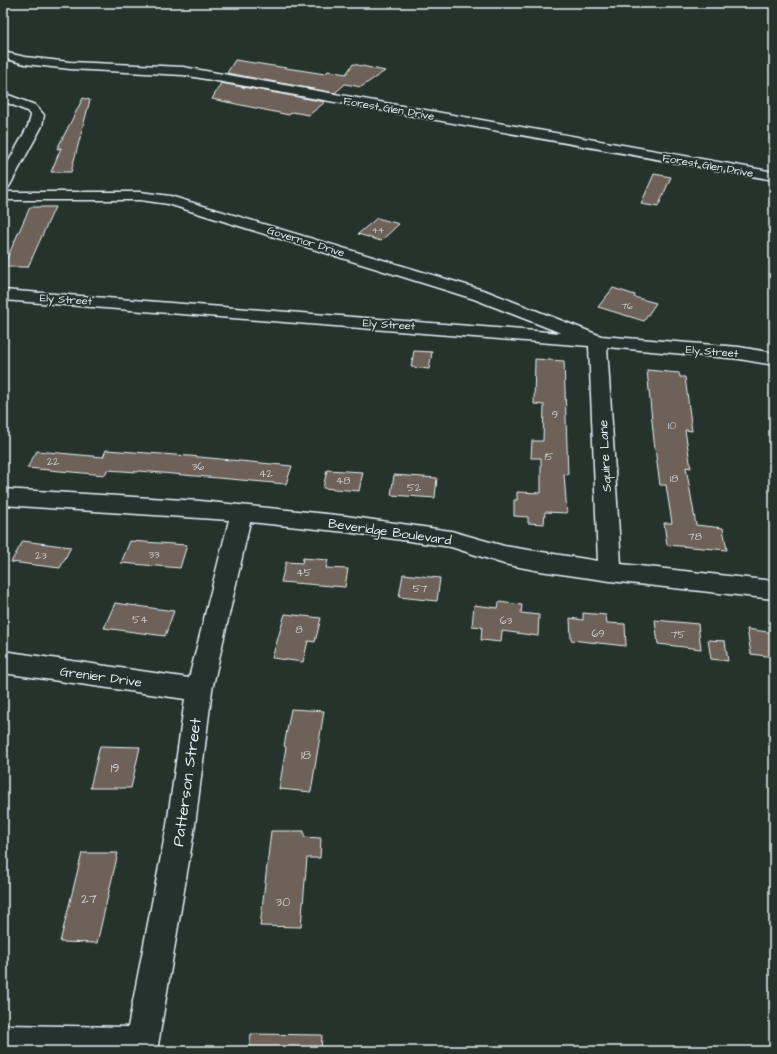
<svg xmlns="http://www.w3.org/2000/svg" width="777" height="1054" viewBox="0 0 777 1054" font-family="'Architects Daughter',sans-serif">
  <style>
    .building { fill: #6e6259; stroke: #e8f1f8 }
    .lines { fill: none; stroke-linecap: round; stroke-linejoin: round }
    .minor-casing { stroke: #e8f1f8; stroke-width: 3 }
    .minor { fill: #26332d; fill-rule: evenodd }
    .labels { text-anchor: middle; stroke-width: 3.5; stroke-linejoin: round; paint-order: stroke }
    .far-number-label { font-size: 9px; fill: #cacdd0 }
    .far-street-label { font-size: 11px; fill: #e8f1f8; stroke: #26332d }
    .number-label { font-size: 11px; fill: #cacdd0 }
    .street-label { font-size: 13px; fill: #e8f1f8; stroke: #26332d }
    .near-number-label { font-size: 13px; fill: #cacdd0 }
    .near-street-label { font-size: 16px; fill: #e8f1f8; stroke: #26332d }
  </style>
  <rect width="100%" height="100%" fill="#26332d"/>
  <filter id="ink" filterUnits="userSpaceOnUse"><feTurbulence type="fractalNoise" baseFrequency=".025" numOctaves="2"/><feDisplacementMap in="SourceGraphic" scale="8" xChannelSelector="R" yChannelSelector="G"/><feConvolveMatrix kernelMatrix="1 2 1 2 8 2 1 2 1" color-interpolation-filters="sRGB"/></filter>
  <g filter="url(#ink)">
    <path class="building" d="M235,60L325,74L328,71L346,74L353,64L385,71L361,87L345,84L335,93L227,73Z
      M221,83L325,102L309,115L292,112L289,115L212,99Z
      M83,98L90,100L71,172H51L61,148L57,149Z
      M654,174L671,177L658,207L641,204Z
      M30,207H55L28,267H3Z
      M377,218L399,224L381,241L358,234Z
      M613,288L635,295L634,297L656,303L644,321L598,307Z
      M414,351L432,352L429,369L411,367Z
      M535,359L564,361L568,475L564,474L567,513L545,512L544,524L528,523V517L514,516V500H517V492L541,493V458H531L532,441H543L544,405L534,404Z
      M647,370L679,373L680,377H685L692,431L685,430L691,468L686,467L696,525L723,528L727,550L667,545L664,523H672L666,485H660L654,441Z
      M106,450L189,456L292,466L286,484L139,471L138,472L107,470L105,475L27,468L37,451L103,457Z
      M327,470L363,472L359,491L323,488Z
      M394,475L437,478L435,498L391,495Z
      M23,541L71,547L60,568L11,562Z
      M130,541L187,545L180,568L121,563Z
      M303,558L328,560L326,568L348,569L345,587L281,582L286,562L302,563Z
      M403,574L440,578L437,601L399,597Z
      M499,602L522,605L521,613L539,615L538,636L502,631L501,642L481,640L482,627L472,626L474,605L498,608Z
      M115,603L174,611L165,636L104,628Z
      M583,613L606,615L607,623L625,624L626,646L571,640L570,618L583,620Z
      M285,614L321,618L315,642L308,641L303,662L272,658Z
      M655,620L698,624L701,649L658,644Z
      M747,629L774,633V657L751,654Z
      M708,640L725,641L728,661L711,659Z
      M291,709L324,711L311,792L279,789L286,747L284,746Z
      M100,746L140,747L131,788H90Z
      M271,831H304V837L321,838L320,858H307L301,927L260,926Z
      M82,853H118L97,943L60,942Z
      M251,1034L322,1035L321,1051H249Z"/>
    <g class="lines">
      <g class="minor-casing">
        <path id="minor" d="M3,52L25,57L70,62L183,67L774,172V180L183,75L70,69L25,64L3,58Z
          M3,93L35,105L44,115L42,126L10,185L8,188L3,189V172L28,126L31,116L27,111L3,101Z
          M3,192H140L170,196L486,291L601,336L739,347L774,353V365L739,359L607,347L621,564L774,581V599L610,581L540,571L504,564L451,547L346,532L250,522L212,690L195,825L157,1051H3V1025L128,1027L167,825L185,699L3,673V651L189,678L229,520L3,505V489L200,501L346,516L451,531L504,546L598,561L589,346L3,300V290L561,333L474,299L168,204L140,200H3Z"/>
      </g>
      <use href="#minor" class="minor"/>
    </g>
  </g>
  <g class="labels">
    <g class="far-number-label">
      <text x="378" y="233">44</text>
      <text x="627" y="309">76</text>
    </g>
    <g class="far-street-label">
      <text transform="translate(389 108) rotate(10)" y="4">Forest Glen Drive</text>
      <text transform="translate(708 165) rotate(10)" y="4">Forest Glen Drive</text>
      <text transform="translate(306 241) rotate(17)" y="4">Governor Drive</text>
      <text transform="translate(66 299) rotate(4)" y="4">Ely Street</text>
      <text transform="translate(389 324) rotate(4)" y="4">Ely Street</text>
      <text transform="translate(712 351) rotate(5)" y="4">Ely Street</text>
    </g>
    <g class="number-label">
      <text x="555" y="418">9</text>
      <text x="672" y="429">10</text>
      <text x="549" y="460">15</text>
      <text x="53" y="465">22</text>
      <text x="198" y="470">36</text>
      <text x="266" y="477">42</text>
      <text x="674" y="482">18</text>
      <text x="343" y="484">48</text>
      <text x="414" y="491">52</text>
      <text x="695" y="540">78</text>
      <text x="154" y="558">33</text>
      <text x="41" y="559">23</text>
      <text x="304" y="576">45</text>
      <text x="420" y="592">57</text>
      <text x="140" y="623">54</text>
      <text x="506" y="624">63</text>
      <text x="299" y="633">8</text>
      <text x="598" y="637">69</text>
      <text x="678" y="638">75</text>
    </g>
    <g class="street-label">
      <text transform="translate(604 456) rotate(-93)" y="5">Squire Lane</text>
      <text transform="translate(390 531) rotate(8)" y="5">Beveridge Boulevard</text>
      <text transform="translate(101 676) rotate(8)" y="5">Grenier Drive</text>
    </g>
    <g class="near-number-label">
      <text x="306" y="759">18</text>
      <text x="115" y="772">19</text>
      <text x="89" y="903">27</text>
      <text x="283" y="906">30</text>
    </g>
    <g class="near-street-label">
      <text transform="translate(186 782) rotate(-82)" y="6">Patterson Street</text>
    </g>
  </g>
  <rect width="777" height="1054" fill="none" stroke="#26332d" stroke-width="16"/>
  <rect x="8" y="8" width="761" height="1038" fill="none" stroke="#e8f1f8" stroke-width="1.5" filter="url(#ink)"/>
</svg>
